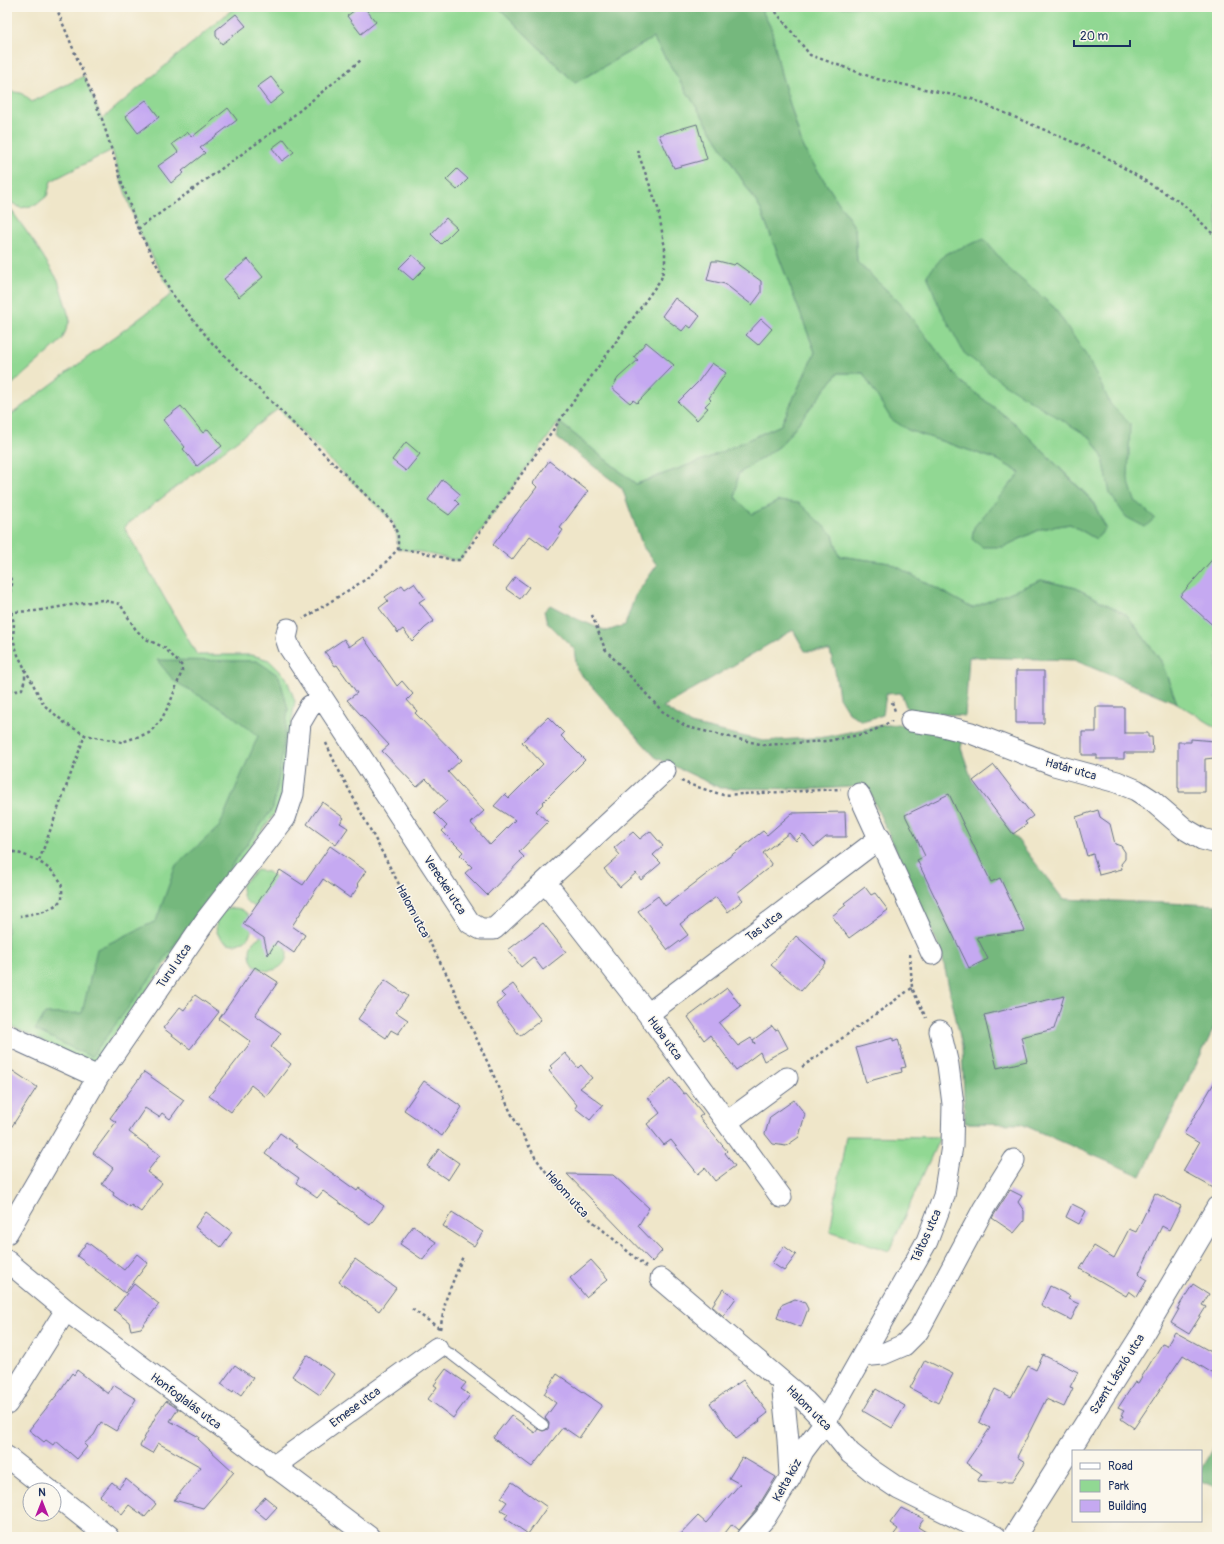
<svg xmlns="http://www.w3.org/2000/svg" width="1224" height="1544" viewBox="0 0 1224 1544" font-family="Pangolin,sans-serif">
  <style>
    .green { fill: #91d893; stroke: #568478 }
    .forest { fill: #74b87d; stroke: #48746e }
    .building { fill: #c5a9f1 }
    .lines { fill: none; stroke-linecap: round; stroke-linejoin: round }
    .lane-casing { stroke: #656f83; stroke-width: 12 }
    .street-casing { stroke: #656f83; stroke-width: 23 }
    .secondary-casing { stroke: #656f83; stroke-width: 24 }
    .path { stroke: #656f83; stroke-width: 2.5; stroke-dasharray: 3 3; stroke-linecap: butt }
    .lane { stroke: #fff; stroke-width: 10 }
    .street { stroke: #fff; stroke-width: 21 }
    .secondary { stroke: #fff; stroke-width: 22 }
    .labels { text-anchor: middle; stroke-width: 3; stroke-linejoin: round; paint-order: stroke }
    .street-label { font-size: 12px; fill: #1b2f5e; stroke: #fbf7ec }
  </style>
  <rect width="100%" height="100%" fill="#fbf7ec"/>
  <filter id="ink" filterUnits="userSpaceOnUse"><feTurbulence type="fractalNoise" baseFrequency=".025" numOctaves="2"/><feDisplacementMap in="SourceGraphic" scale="8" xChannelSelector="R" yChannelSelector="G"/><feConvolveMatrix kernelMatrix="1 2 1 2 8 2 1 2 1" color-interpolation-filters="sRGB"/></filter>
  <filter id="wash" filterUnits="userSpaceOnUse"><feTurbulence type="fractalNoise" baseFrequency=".012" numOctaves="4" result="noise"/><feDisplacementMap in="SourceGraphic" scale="16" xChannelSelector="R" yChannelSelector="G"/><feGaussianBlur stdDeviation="0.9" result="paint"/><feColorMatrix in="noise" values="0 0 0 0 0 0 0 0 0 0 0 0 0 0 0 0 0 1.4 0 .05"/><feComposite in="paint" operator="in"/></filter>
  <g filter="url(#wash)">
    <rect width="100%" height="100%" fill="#efe6c9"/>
    <path class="green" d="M235,7H498L575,83L653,38L761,210L815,352L781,425L708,458L636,484L559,422L460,560H452L422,552L398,549L397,536L393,522L278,409L124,527L197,655H252L269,660L286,677L295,701L280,806L92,1065L7,1024V399L12,414L172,294L138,229L122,183L112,150L51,181L47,196L36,205L21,208L10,202L7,204V91L21,93L32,102L84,76L102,119Z
      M760,7H1217V728L1177,703L1161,661L1127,615L1076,588L1041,580L972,608L890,563L839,556L833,535L779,501L752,514L734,497L738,474L780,446L838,373H863L877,393L908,430L998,460L1021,473L998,500L1003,547L1041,529L1070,524L1096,539L1106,528L1092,500L1017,425L961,382L901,304L857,262L855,228L803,148L781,74L771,28Z
      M7,204L36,245L58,280L70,320L62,340L7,389Z
      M257,870L268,872L276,879L257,908C244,902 242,898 242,884Z
      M216 926a18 18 0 1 1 36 0a18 18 0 1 1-36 0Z
      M265,934L284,942C285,945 286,948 287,951C289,975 250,979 250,952C250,942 257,938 265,934Z
      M846,1136L940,1137L889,1251L830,1231Z"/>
    <path class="forest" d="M498,7H760L771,28L781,74L803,148L855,228L857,262L901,304L961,382L1017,425L1092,501L1106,528L1096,539L1070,524L1041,529L1003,547H982L972,539L974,527L1020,473L998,460L908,430L891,419L863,373H838L780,446L738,474L735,497L752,514L779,501L799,503L833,535L839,556L890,563L972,608L1041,580L1076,588L1127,615L1161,661L1177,703L1074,660L969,657L965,716L920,712L907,709L901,693L886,694L883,715L862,721L849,713L839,697L835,671L830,651H805L793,630L663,707L691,724L763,741L825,737L883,725H919L964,735L961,748L972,780L1063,899L1217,905V1022L1141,1176L1021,1124L965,1123L962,1046L941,951L867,786L819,789L720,788L655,757L577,670L574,649L547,622L544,611L550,605L579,620L607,631L625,625L635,596L657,565L643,547L622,488L557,438L559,422L636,484L708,458L781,425L815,352L761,210L653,38L575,83Z
      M984,239L1010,270L1054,307L1088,358L1111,405L1130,424L1128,479L1135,501L1155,518L1145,527L1126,517L1110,494L1103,458L1091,438L1004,384L964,353L939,306L927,275L945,254Z
      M157,660L257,661L279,676L288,709L280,771L273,808L158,968L91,1057L35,1030L45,1014L82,1013L97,949L156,921L176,865L219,827L258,736L229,713L174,681Z
      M1217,1441V1488L1201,1481V1469Z"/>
    <g id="blocks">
      <path class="building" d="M359,7H364L376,22L361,34L347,16Z
        M236,14L246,26L222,44L216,36V30Z
        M271,77L284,93L270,104L257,87Z
        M146,100L159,117L138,133L125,116Z
        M228,108L237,120L200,148L205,153L182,171L184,173L171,183L158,166L178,152L172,144L188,132L192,137Z
        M697,124L707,159L674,168L659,135Z
        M284,139L294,152L282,161L272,148Z
        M457,169L468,179L457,190L446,180Z
        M446,218L457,228L441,244L431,234Z
        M412,255L426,267L413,280L399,268Z
        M248,259L263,277L239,297L224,279Z
        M712,261H718L734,265L736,263L761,281V293L752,305L725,284L707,280Z
        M675,298L700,316L691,328L687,325L682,331L662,316Z
        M761,319L772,329L758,345L746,335Z
        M646,342L674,365L637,403L633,400L630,403L612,388L618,378L638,360L634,357Z
        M712,363L726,373L709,398L711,400L705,406L708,408L697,420L678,402L698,382Z
        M181,406L203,433L208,429L222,446L197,466L183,449L185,447L163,420Z
        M406,442L420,454L406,471L392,460Z
        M549,461L588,491L560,528L563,530L549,550L530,536L512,560L493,545L537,487L533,483Z
        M442,480L445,481L460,494L455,500L459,504L449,515L428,500Z
        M1217,554V629L1180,596Z
        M515,577L529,587L520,599L506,589Z
        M414,583L425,598L419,602L434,621L425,628L412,641L403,629L398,633L379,608L388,601L385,597L402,585L405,589Z
        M363,637L397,686L402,681L413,694L407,700L417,711L415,713L461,760L448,772L484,811L471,823L490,845L515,820L494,806L505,794L509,798L543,764L522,742L548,717L564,733L561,736L585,760L542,803L543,804L536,811L548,822L519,852L524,857L487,895L465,873L472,867L460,855L463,852L442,831L447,826L434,813L447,801L426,779L417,787L382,751L389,745L347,700L357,693L337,665L335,666L325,652L344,639L349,647Z
        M1016,671H1044V723H1016Z
        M1096,707H1124V733H1148V737H1152L1153,753H1124V759H1097V755H1082V732H1096Z
        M1191,739L1214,741V758L1205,759V792H1179V788H1178V742H1191Z
        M994,765L1033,816L1025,822L1027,824L1013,834L973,781Z
        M949,794L991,882L1000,878L1025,931L977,937L988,959L969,968L917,860L925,856L905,815Z
        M322,802L344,818L340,823L348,828L336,845L307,824Z
        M1098,810L1100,817L1110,824L1115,844L1121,846L1125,852V859L1121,864L1122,869L1099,875L1093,854L1087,856L1076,817Z
        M845,812L846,837H826L814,847L803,834L796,841L789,833L763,853L772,865L737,893L743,900L728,912L716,897L680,924L688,935L668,950L638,911L658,896L665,906L763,831L767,835L792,813Z
        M650,831L663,846L653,855L661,863L641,880L636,873L620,887L604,869L620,855L614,848L633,832L640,839Z
        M330,846L366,871L357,884L359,886L350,898L323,879L292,926L305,935L294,953L277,941L268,955L264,938L243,924L280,870L303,885Z
        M865,887L871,895L875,893L888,910L849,938L832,916L846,905L844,903Z
        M543,923L566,952L543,970L533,957L521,967L508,950Z
        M796,936L826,962L801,991L771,965Z
        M255,967L278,982L255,1015L281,1033L271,1047L291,1064L266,1097L251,1085L231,1112L209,1096L251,1042L219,1019Z
        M385,980L408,996L396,1012L408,1020L398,1034L391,1030L386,1038L358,1019Z
        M513,984L541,1020L520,1036L496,1004L505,997L501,993Z
        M727,988L741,1006L719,1023L738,1046L751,1038L755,1044L753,1040L772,1026L775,1030L778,1029L788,1048L764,1061L760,1052L736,1070L710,1035L704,1040L688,1017Z
        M195,995L219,1012L190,1049L163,1028L180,1007L184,1010Z
        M1064,996L1054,1029L1021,1037L1027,1061L997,1068L984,1015Z
        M893,1038V1041L898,1039L906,1067L901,1068L902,1072L866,1082L856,1048Z
        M565,1053L578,1068L581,1065L592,1078L580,1088L603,1105L590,1120L575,1108L577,1105L549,1071L552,1068L550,1066Z
        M7,1067L37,1087L7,1134Z
        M144,1072L184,1100L170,1119L162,1113L159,1117L145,1108L129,1132L160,1155L147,1172L162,1183L141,1212L131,1205L130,1207L113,1195L114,1193L102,1184L113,1168L93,1153L116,1122L110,1118Z
        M671,1078L684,1094L686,1093L703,1114L699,1117L727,1151L725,1153L735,1166L715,1181L705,1168L698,1174L671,1140L664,1145L647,1124L660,1113L648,1097Z
        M1217,1078V1190L1183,1171L1199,1143L1184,1134Z
        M424,1081L462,1107L442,1136L404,1110Z
        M794,1100L805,1114L799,1137L786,1146L773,1144L765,1134L770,1117Z
        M280,1133L298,1146L296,1147L357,1191L359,1188L384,1206L370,1225L323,1191L317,1198L296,1183L299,1178L265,1154Z
        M439,1149L459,1163L448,1180L427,1166Z
        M567,1174L613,1175L649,1208L638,1226L662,1251L652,1262Z
        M1010,1190L1022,1196L1018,1202L1024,1211V1221L1014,1233L992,1218Z
        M1155,1193L1181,1206L1169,1230L1162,1226L1139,1273L1140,1274L1139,1275L1147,1280L1137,1297L1129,1291L1126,1296L1080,1269L1094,1246L1114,1258L1129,1229L1136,1232Z
        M1072,1204L1086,1211L1079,1224L1066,1217Z
        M206,1212L232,1232L221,1247L195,1227Z
        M452,1212L483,1232L474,1246L443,1226Z
        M413,1226L436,1242L423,1260L400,1244Z
        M87,1242L124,1270L137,1254L148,1263L125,1293L77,1256Z
        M784,1246L796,1255L784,1271L772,1263Z
        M355,1259L396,1288L379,1311L339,1282Z
        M591,1260L608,1279L586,1297L570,1278Z
        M134,1284L159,1304L141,1328L131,1330L129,1322L114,1310Z
        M1193,1284L1209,1294L1202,1305L1206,1307L1189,1334L1171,1323L1179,1309H1177Z
        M1050,1286L1070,1296L1068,1299L1079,1304L1071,1320L1041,1305Z
        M723,1289L736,1298L723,1316L712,1306Z
        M795,1299L805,1303L808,1309L801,1327L777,1318L781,1305Z
        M1175,1332L1217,1355V1376L1183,1355L1134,1428L1121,1419L1123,1416L1121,1415L1124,1411L1118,1408L1135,1382L1138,1383L1162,1344L1167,1346Z
        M307,1355L334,1374L320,1395L292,1376Z
        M1043,1355L1078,1372L1070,1387L1073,1388L1064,1407L1046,1399L1017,1457L1025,1462L1012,1482H1003L1002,1483L977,1481L982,1474L966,1463L990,1428L979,1422L995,1389L1011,1397L1028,1366L1036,1370Z
        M925,1360L953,1374L938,1403L910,1388Z
        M235,1365L253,1378L241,1395L234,1390L233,1392L221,1384Z
        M446,1369L466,1383L461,1389L470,1395L453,1418L428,1399L437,1387L434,1385Z
        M77,1370L108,1394L113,1385L136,1399L116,1431L101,1422L94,1435L84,1444L87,1447L77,1459L56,1441L53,1445L46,1440L44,1442L29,1430L64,1386H63L72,1373L74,1375Z
        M557,1374L602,1405L579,1438L563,1427L532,1467L493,1438L511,1415L535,1433L538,1429L543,1431L548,1429L549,1423L545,1418L556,1403L544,1394Z
        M743,1380L768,1413L759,1420L760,1421L736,1439L710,1403Z
        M876,1389L905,1406L892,1428L863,1411Z
        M166,1401L178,1409L170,1421L199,1437L198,1439L234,1472L203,1508L174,1500L201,1467L158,1443L152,1453L140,1446L158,1412Z
        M742,1457L776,1477L756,1510L739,1530L732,1524L722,1537H678L698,1516L706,1523L740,1484L729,1478Z
        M126,1479L156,1504L145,1517L129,1505L122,1514L100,1496L112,1482L119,1488Z
        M512,1482L547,1507L528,1534L505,1518L508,1514L501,1510L507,1502L501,1498Z
        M265,1497L277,1507L266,1519L254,1509Z
        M901,1508L924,1519L918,1527L934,1537H892L898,1529L890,1523Z"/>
    </g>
  </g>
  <g filter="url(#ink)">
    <use href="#blocks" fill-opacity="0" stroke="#656f83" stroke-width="1"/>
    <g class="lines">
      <g class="lane-casing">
        <path id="lane" d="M437,1348L451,1354L543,1425"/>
      </g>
      <g class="street-casing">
        <path id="street" d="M288,629L286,638L289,647L470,923L481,929H494L665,771
          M911,721L939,725L971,733L1054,765L1117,782L1136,790L1150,799L1185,829L1202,839L1217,843
          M859,794L932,954
          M545,882L648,1014L781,1197
          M648,1014L880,838
          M7,1035L98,1077
          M727,1122L787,1078
          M7,1233L98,1077L206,920L285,818L293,794L300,723L310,706L322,699
          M7,1261L66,1310L369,1537
          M661,1279L805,1401L825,1422L850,1453L871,1470L899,1489L996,1537
          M862,1356L883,1354L904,1345L918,1331L984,1208L1014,1160
          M782,1382L788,1440L790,1475
          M7,1404L66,1310
          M7,1457L49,1490
          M273,1467L437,1348
          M54,1494L108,1537
          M748,1537L765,1518L790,1478L803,1451L825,1422L927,1241L944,1196L952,1146L953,1104L948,1065L940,1031"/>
      </g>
      <g class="secondary-casing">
        <path id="secondary" d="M1014,1537L1140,1338L1217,1208"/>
      </g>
      <path class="path" d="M56,7L102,119L122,183L138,229L172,294L213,344L393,522L398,536V549L383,565L363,581L303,619
        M772,7L810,55L877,79L972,99L1101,154L1183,204L1217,238
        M138,229L282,125L361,60
        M398,549L422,552L452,560H460L661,279L665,263V249L658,208L637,150
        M7,566L12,584L8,601L14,623L13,639L18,655L25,669V679L22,689L16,691L7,688
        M10,612L35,611L102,600L120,604L136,630L146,639L165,648L182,666V671L170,703L161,720L149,733L122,742L85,735
        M592,615L605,649L662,711L687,727L764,745L827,741L869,733L892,721
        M25,669L44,705L65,723L85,735L39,861
        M892,702L895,711
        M326,743L336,765L448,977L512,1115L535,1157L555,1184L590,1219L646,1267
        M681,781L691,785L723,795L841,789
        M7,851C24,852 52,866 60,881C63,886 62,894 62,899C51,912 36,913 20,916
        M910,954L912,988L926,1018
        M802,1067L912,988
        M412,1309L439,1328
        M440,1329L446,1299L463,1256"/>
      <use href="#lane" class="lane"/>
      <use href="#street" class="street"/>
      <use href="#secondary" class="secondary"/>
    </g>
  </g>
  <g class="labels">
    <g class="street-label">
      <text transform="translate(1071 769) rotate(16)" y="4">Határ utca</text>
      <text transform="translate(445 885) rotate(57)" y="4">Vereckei utca</text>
      <text transform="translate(413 911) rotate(62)" y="4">Halom utca</text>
      <text transform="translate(764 926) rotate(-37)" y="4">Tas utca</text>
      <text transform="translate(174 966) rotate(-55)" y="4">Turul utca</text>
      <text transform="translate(665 1038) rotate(54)" y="4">Huba utca</text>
      <text transform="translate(567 1194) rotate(48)" y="4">Halom utca</text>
      <text transform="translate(926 1236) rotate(-66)" y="4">Táltos utca</text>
      <text transform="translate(1117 1374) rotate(-58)" y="4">Szent László utca</text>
      <text transform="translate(186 1401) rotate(37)" y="4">Honfoglalás utca</text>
      <text transform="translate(355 1407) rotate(-36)" y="4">Emese utca</text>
      <text transform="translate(809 1408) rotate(45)" y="4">Halom utca</text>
      <text transform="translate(787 1480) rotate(-61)" y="4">Kelta köz</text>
    </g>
  </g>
  <rect width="1224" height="1544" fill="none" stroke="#fbf7ec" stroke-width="24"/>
  <rect x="1072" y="1450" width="130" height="72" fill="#fbf7ec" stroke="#a1a7b3"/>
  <rect x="1080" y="1463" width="20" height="6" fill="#ffffff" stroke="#a1a7b3"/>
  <text x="1108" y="1470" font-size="12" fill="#1b2f5e">Road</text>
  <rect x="1080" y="1480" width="20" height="12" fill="#91d893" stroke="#a1a7b3"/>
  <text x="1108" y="1490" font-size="12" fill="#1b2f5e">Park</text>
  <rect x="1080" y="1500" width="20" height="12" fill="#c5a9f1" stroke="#a1a7b3"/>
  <text x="1108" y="1510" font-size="12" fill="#1b2f5e">Building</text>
  <g transform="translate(42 1502)"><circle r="19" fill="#fbf7ec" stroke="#a1a7b3"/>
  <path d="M0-3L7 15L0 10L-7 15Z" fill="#b5179e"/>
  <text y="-6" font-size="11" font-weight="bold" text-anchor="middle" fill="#1b2f5e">N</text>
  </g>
  <path d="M1074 40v6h56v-6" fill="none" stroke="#1b2f5e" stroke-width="2"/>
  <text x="1080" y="40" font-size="12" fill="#1b2f5e" stroke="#fbf7ec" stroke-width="3" paint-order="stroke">20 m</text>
</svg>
